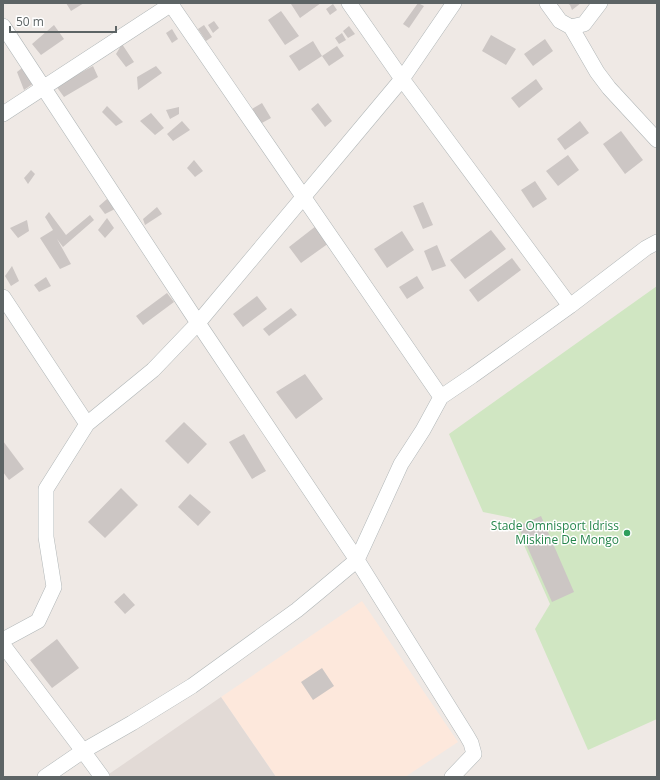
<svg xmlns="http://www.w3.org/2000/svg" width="660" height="780" viewBox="0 0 660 780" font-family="'Open Sans',sans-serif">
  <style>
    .commercial { fill: #fde8dc }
    .education { fill: #e2dad6 }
    .park { fill: #d0e6c2 }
    .building { fill: #ccc6c4 }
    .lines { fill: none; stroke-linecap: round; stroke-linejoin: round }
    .street-casing { stroke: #b0b6b7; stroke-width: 16 }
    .street { stroke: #fff; stroke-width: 15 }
    .leisure-dot { fill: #2e9e5b; stroke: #fff; stroke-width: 1.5 }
    .labels { text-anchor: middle; stroke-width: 3; stroke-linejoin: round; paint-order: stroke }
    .leisure-label { font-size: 12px; fill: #27864d; stroke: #fff; text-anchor: end }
  </style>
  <rect width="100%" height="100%" fill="#efe9e5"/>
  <path class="commercial" d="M362,601L458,742L405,777H276L221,697Z"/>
  <path class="education" d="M221,697L276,777H111L109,774Z"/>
  <path class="park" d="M657,286V719L588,750L535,629L550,604L512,518L483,512L449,434Z"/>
  <path class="building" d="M66,3H84L71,11Z
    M292,3H321L300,18L291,4Z
    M418,3L424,6L409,28L403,24Z
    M567,3H581L572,10L570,5Z
    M333,4L337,10L330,15L326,9Z
    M281,11L299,36L285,45L268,20Z
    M214,21L219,28L213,33L208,25Z
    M54,25L64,39L41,55L32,44Z
    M204,25L212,37L206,41L198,29Z
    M349,26L355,34L348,38L343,31Z
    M172,29L178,39L172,43L166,33Z
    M342,33L346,40L339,44L335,38Z
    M491,35L516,49L506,65L482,51Z
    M545,39L553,51L533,66L524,54Z
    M313,41L322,56L299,71L289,56Z
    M122,44L134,62L126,67L116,54Z
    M337,46L344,56L329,66L322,56Z
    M93,66L98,77L64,97L56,86Z
    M156,66L162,73L138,90L137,77Z
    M22,68L34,83L24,90L17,72Z
    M536,79L543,89L519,108L511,98Z
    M262,103L271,118L260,124L252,109Z
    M318,103L332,121L325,127L311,109Z
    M107,106L123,122L116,126L102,112Z
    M179,107V114L170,119L166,110Z
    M151,113L164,128L155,135L140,121Z
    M182,121L190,130L173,141L167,134Z
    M580,121L589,133L565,150L557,139Z
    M621,131L643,160L625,174L603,144Z
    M568,155L579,170L558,186L546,171Z
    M194,160L203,171L195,177L187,168Z
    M31,170L35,174L28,184L24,178Z
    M535,181L547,199L533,208L521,190Z
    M107,199L115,209L105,214L99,206Z
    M423,202L433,225L423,229L413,206Z
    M157,207L162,214L145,225L143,219Z
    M49,212L66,235L90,215L94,220L63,247L57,239L71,264L60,269L40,238L53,230L45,217Z
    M107,218L114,228L105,238L98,230Z
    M27,220L29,231L18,238L10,228Z
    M316,226L329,243L301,263L289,247Z
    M491,230L506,249L465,279L450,260Z
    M402,231L414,250L387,268L374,249Z
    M437,245L446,266L432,271L424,251Z
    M512,258L521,270L478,302L469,290Z
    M12,266L19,281L11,286L5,276Z
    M417,276L424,288L407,299L399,287Z
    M46,277L51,286L39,292L34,285Z
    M167,293L174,302L143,325L136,316Z
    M257,296L267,309L243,327L233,314Z
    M291,308L297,315L269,336L263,329Z
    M305,374L323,399L296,419L276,392Z
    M184,422L207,444L188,464L165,441Z
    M244,434L266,471L252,479L229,442Z
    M3,441L24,469L9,480L3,472Z
    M121,488L138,505L105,538L88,522Z
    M190,494L211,512L198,526L178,507Z
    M541,516L574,592L552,602L518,526Z
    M124,593L135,605L125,614L114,602Z
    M57,639L79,668L52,688L30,660Z
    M322,668L334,686L313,700L301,682Z"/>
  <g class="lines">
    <g class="street-casing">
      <path id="street" d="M170,3L441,397
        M349,3L402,79L570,306
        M547,3L560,21L571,27L597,72L609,88L657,140
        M3,26L198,323L357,560L467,736L471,743L474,754L452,777
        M571,27L584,24L600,3
        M3,114L173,3
        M3,297L87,424
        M3,640L38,621L54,587L46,537V489L87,424L153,370L198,323L402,79L454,3
        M3,645L83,751L102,777
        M45,777L83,751L132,723L192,686L297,610L320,591L357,560L401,464L423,430L441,397L472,376L570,306L646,248L657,242"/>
    </g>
    <use href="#street" class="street"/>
  </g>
  <circle class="leisure-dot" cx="627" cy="533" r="4"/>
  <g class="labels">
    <g class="leisure-label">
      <text x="619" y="530">Stade Omnisport Idriss<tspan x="619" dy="14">Miskine De Mongo</tspan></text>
    </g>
  </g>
  <rect width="660" height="780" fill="none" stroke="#5d6465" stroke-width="8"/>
  <path d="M10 26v6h106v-6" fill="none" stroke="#5d6465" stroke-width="2"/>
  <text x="16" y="26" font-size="12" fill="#5d6465" stroke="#ffffff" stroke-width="3" paint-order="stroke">50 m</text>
</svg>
